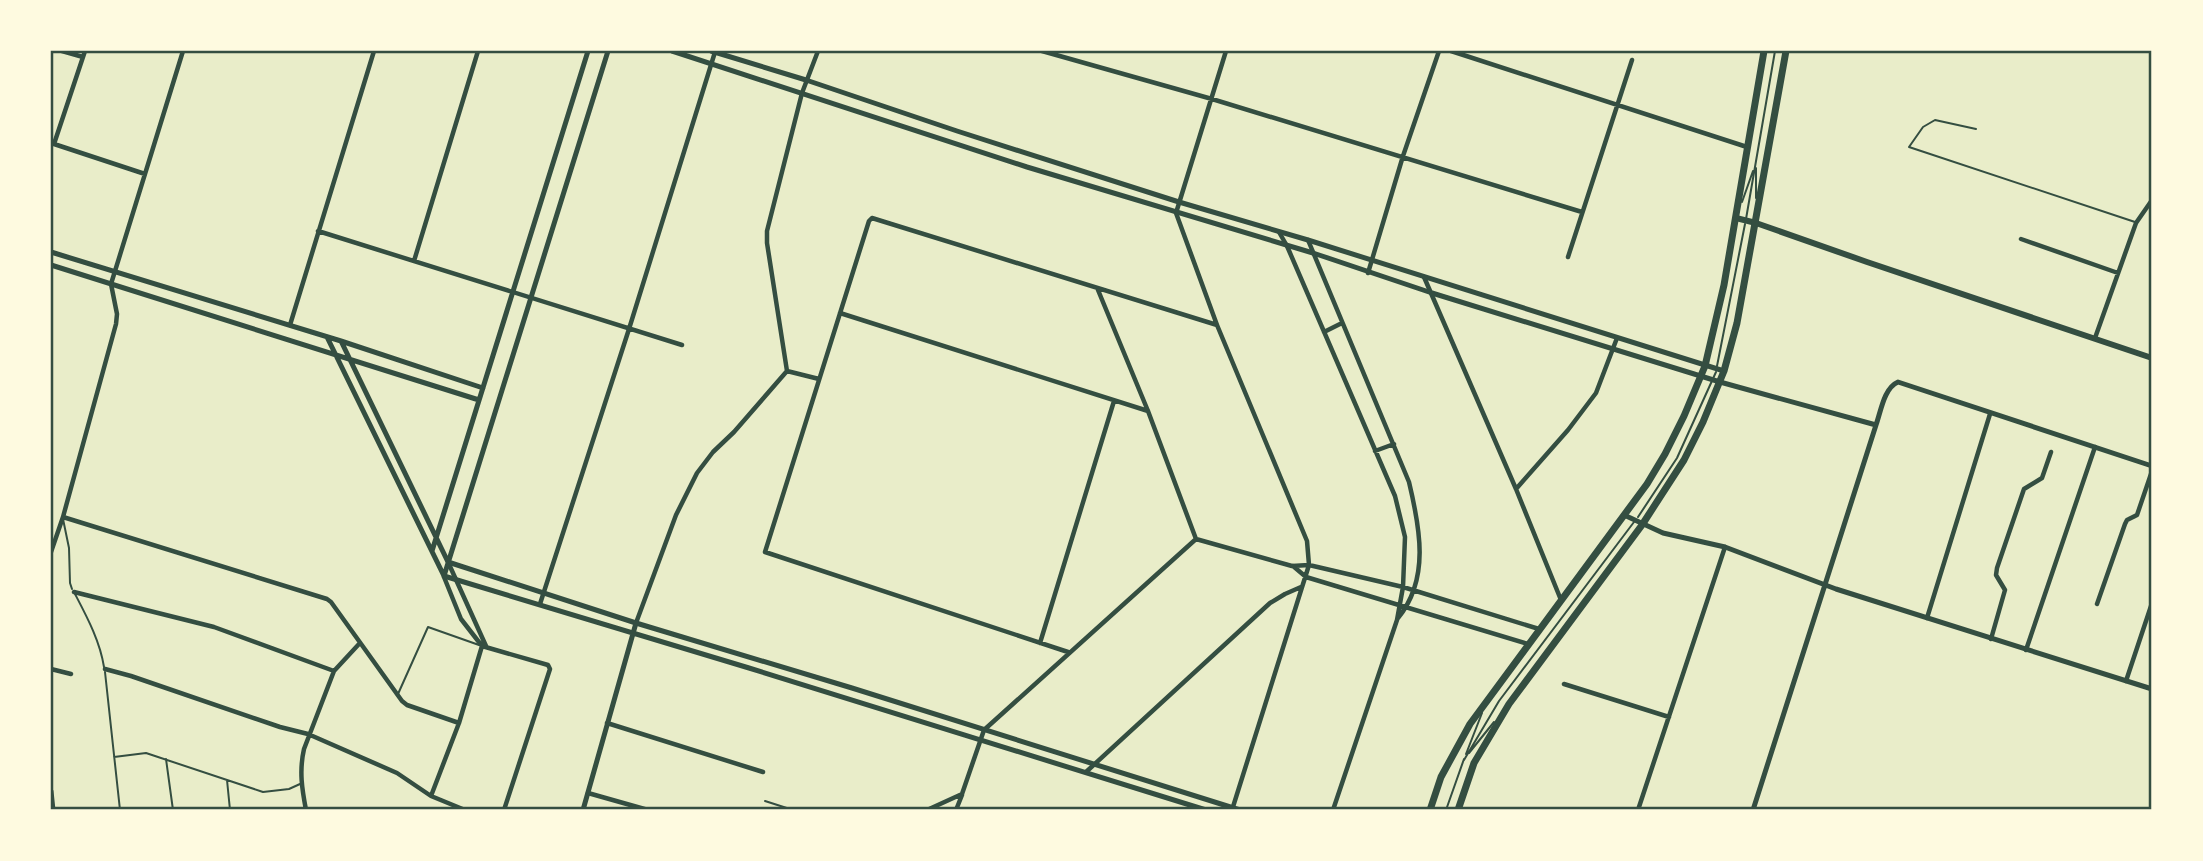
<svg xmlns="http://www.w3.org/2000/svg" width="2203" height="861" viewBox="0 0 2203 861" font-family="Overpass,sans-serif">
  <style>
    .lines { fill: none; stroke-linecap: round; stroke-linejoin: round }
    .service { stroke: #344e41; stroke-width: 2 }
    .minor { stroke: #344e41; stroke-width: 4.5 }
    .tertiary { stroke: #344e41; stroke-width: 5 }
    .secondary { stroke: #344e41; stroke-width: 6 }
    .primary { stroke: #344e41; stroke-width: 7 }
    .neatline { fill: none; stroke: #344e41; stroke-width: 2.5 }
  </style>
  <rect width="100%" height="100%" fill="#e9edc9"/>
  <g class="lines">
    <path class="service" d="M1976,129L1935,120L1923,127L1909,147L2135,222
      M1756,168V198
      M1742,202L1753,171
      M1746,219L1775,51
      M1717,366L1745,224
      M1638,517L1677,458L1716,372
      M63,519L69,548L70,583L72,589
      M75,594C87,617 100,641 104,667
      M105,672L120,810
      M398,694L428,627L479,645
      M1469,753L1494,722
      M1466,754L1482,713
      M114,757L146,753L263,792L289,789L300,784
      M166,759L173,810
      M1464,760L1499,701L1634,522
      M227,780L230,810
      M765,801L793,810
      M1446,810L1464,759"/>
    <path class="minor" d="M62,51L83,57
      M1042,51L1212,99L1582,212
      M1226,51L1176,213L1217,325L1307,541L1309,565L1232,810
      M1451,51L1747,147
      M51,143L145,174
      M54,144L85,51
      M318,231L682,345
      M1279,232L1287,246L1395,496L1405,537L1403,587L1397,620L1333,810
      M2021,239L2118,273
      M1308,240L1409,482C1420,528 1430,579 1398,618
      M1568,257L1632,60
      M414,261L478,51
      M1368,273L1403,156L1439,51
      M1424,277L1516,489L1561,600
      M1098,290L1148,411L1196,539
      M840,313L1148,411
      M290,325L374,51
      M1324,332L1342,323
      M2095,338L2136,223L2152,200
      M787,371L767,243V231L802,93L818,51
      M787,371L819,379
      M1375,451L1394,444
      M1516,489L1568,430L1596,393L1617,338
      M63,517L327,599L331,602L402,701L407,705L459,723
      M1196,539L1292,566L1309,565L1403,587L1539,629
      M51,552L63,517L116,324L117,314L111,284L183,51
      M448,562L486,646
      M1293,566L1306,577L1528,644
      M444,577L461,619L482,646
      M74,592L214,627L334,671
      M540,604L629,329L715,52
      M2097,604L2125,524L2127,520L2137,515L2152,471
      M1927,618L1990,414
      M636,623L676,515L697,473L713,452L734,432L787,371
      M1991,639L2005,590L1996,575L1997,568L2024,489L2042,478L2051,452
      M1040,643L1114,401
      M482,646L548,665L550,669L504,810
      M2026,650L2095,447
      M1068,652L765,552L869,221L872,218L1217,325
      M51,669L71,674
      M105,669L131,676L280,727L308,734L397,773L431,796L465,810
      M2126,681L2152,603
      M1564,684L1669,717
      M607,723L763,772
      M1086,772L1270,603L1285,594L1301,587
      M588,793L648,810
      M431,796L459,723L482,646
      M306,810C302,789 299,771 304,749L334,671L359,644
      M927,810L962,794L984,730L1196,539
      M956,810L962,795
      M1638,810L1725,547"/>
    <path class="tertiary" d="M672,51L1027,167L1313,253L1432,293L1720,382L1876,425
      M711,51L806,80L957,131L1179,202L1308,240L1724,371
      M51,252L341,341L483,388
      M51,265L479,400
      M327,337L444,576
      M341,341L448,562L636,623L852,688L1240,810
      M1624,515L1663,533L1725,547L1836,589L2152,689
      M432,551L588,51
      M444,576L749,668L1206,810
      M444,576L608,51
      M51,791L53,810
      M583,810L636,623
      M1753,810L1876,425C1881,411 1884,388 1898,382L2152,466"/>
    <path class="secondary" d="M1736,218L1756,223L1867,262L2152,358"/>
    <path class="primary" d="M1430,810L1441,777L1470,724L1647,484L1665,454L1684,416L1705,366L1724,285L1764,51
      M1458,810L1474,763L1509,704L1642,525L1684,460L1703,422L1724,371L1737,323L1786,51"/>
  </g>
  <rect width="2203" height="861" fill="none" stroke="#fefae0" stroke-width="105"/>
  <rect x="52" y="52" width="2098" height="756" class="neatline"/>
</svg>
